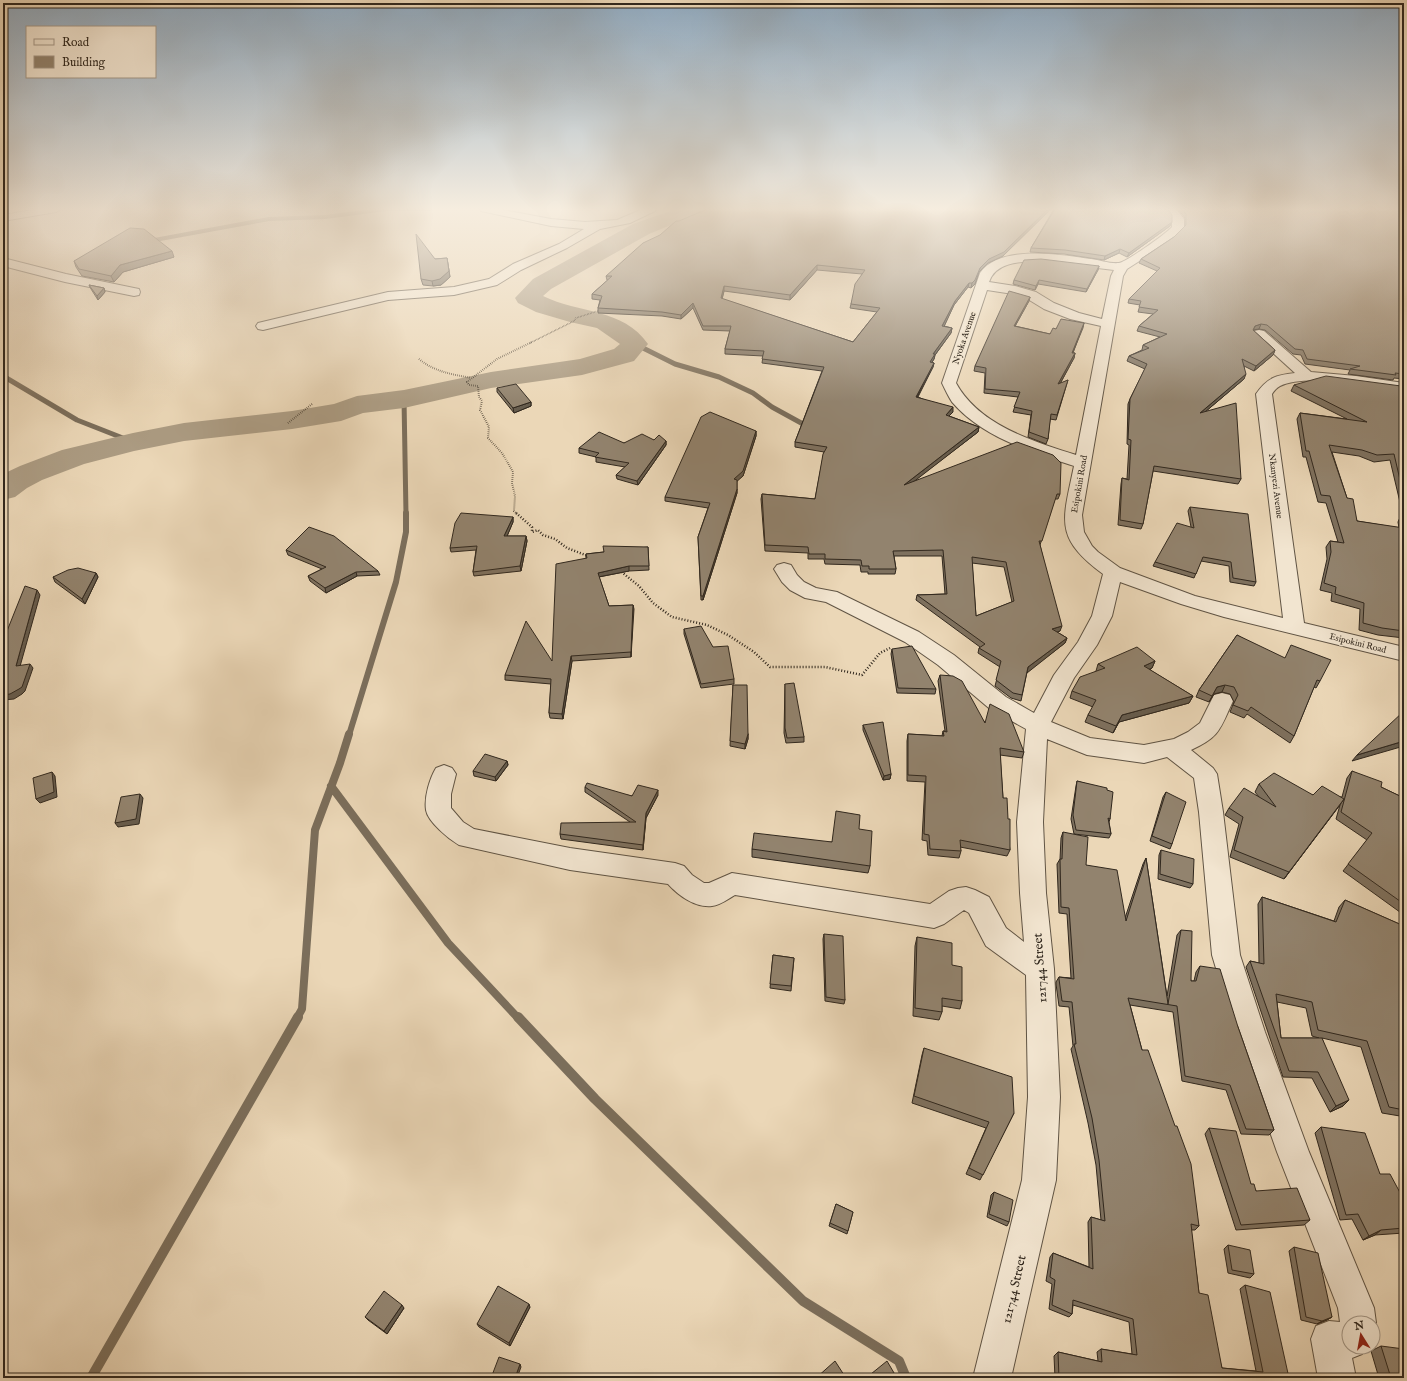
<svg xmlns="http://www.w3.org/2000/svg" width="1407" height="1381" viewBox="0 0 1407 1381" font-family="'IM FELL English',serif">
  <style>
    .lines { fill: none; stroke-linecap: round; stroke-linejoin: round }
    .stream-far4 { stroke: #7b6e5b; stroke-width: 4 }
    .stream-far3 { stroke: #7b6e5b; stroke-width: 5 }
    .stream-far2 { stroke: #7b6e5b; stroke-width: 6 }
    .stream-far1 { stroke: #7b6e5b; stroke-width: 8 }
    .stream { stroke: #7b6e5b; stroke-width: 10 }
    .river { fill: #ac9c83; fill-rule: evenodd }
    .minor-casing { stroke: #605444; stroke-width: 2 }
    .path-far2 { stroke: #31281e; stroke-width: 1.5; stroke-dasharray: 0.5 1; stroke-linecap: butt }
    .path-far1 { stroke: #31281e; stroke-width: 2; stroke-dasharray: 0.5 1.5; stroke-linecap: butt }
    .path { stroke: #31281e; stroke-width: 2.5; stroke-dasharray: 1 2; stroke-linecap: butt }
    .minor { fill: #f2e5d0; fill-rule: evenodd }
    .wall { fill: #7e715f; stroke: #31281e; fill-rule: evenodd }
    .shaded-wall { fill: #665c4d; stroke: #31281e }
    .building { fill: #92836e; stroke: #31281e; fill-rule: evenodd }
    .labels { text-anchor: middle; stroke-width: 3; stroke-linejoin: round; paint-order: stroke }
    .far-street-label { font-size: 9px; fill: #31281e; stroke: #f2e5d0 }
    .near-street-label { font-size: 13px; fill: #31281e; stroke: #f2e5d0 }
  </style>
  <rect width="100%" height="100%" fill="#ebd7b7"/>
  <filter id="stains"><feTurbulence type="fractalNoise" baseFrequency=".005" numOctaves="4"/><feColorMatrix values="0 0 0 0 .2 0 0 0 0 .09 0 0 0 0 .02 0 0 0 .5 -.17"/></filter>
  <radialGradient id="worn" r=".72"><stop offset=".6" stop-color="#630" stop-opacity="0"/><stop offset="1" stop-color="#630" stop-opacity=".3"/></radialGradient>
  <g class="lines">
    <path class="stream-far4" d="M149,241L269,219L325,217L386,209H430"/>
    <path class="stream-far3" d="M635,344L675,364L719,377L753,393L772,407L803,424
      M3,376L77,420L133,442
      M404,399L406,514"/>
    <path class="stream-far2" d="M349,735L396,582L406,532V513"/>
    <path class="stream-far1" d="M331,786L448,943L518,1018
      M297,1018L302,1009L315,830L340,763L349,734"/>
    <path class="stream" d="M518,1017L595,1099L803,1301L899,1361L906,1378
      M91,1378L298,1017"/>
    <path class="river" d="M676,209H703L700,213L649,234L551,289L543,296C579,314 623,308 648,344L634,361L582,375L491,388L404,408L363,413L341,421L292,429L184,441L134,451L84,464L42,480L27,488L15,497L3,500V474L20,466L62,450L133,433L184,423L292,411L334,404L357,396L404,390L491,372L580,359L614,349L620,344L597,328L570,322L536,312L518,303L515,298L533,279L633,224Z"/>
    <g class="minor-casing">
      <path id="minor" d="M39,209H61L56,212L3,221V215Z
        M480,209H498L551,219L585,222L617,220L643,209H656L655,211L630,223L600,229L567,248L521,270L497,285L454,295L388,300L263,330L258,329L256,326L258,323L388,292L454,287L489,279L513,264L559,244L584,229L551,226L481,211Z
        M1166,209H1176L1184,219V228L1172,240L1127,269L1123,276L1082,515L1084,532L1092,546L1098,552L1120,568L1195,596L1283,618L1256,394C1267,378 1276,375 1295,373L1252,334L1254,331L1259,330L1264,331L1311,372L1356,376L1404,383V391C1374,387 1307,373 1280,386C1276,388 1274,391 1272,394L1304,623L1404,647V661L1224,617L1181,604L1120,582L1112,616L1097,645L1074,678L1051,722L1090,738L1144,745L1174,739L1188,732L1200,723L1214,695L1222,693L1230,695L1233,701C1220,729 1220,737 1191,750L1213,768L1217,774L1223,812L1240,955L1265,1032L1309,1152L1374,1308L1376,1323L1373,1331V1323H1349V1347H1365L1362,1354L1352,1358L1356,1378H1318L1311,1339L1316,1326L1329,1321L1340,1322L1338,1308L1277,1152L1235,1032L1212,955L1199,812L1194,778L1167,757L1144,763L1087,755L1047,739L1043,822L1046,893L1054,969L1060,1097L1056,1180L1011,1378H973L1022,1180L1028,1097L1026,975L986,946L969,913L964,910L944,924L934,928L735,895C728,899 720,905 712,906C695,908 678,895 668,884L570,870L459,845C449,839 428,822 426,810C424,797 430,778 436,768L444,765L452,768L456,774L451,794V808L463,822L474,829L570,848L675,863L684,866L692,875L704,883H709L732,873L930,904L949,891L958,888L966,887L975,890L989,897L1006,928L1024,942L1020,893L1017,822L1026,729L990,709L938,665L905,642L826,602L805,598L790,590L782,582L774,569L777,565L784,563L791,565L797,575L804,582L816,588L837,592L919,632L954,655L1006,697L1034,713L1054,675L1078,642L1092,616L1103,574C1053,537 1063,520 1074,466C1031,452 982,437 952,402C948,396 945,389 942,383L980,273C1000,244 1062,255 1091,259C1100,260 1110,264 1119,263C1126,262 1166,234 1172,227V219ZM1040,261L1114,270L1111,276L1102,319L1079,313L1054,303L1036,292L1015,286L989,282C996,261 1021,262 1040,261ZM987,290L1013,294L1026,298L1044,309L1070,319L1101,326L1076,455C1032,441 979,425 956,383Z
        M3,258L66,274L134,288L139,289L140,292L139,295L134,296L65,282L3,266Z"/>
    </g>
    <path class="path-far2" d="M530,343L574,321L576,318L601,310"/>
    <path class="path-far1" d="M419,359C435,372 451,374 471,378
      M288,423L312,404
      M517,514L514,511L515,496L512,483L513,472L502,453L488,438L489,427L480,410L482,401L479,397L478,386L469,385L467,382L497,359L532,342"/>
    <path class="path" d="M516,513L532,527V532L538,530L543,535L555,539L567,548L588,556
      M619,570L639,586L653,603L672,617L707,625L728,635L754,652L770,667H825L862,675L880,653L890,648"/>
    <use href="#minor" class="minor"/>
  </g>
  <path class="wall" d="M1054,209H1168L1170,226L1127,257L1119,253L1104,260L1064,254L1030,252L1031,248Z
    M1178,209H1404V379L1394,378L1393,380L1348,374L1350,370L1305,364L1301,355L1293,354L1265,330L1259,329L1253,330L1275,350L1273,355L1254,371L1244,366V379L1206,411L1241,479L1238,484L1153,471L1143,524L1141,529L1118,525L1121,484L1122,478L1127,479L1129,445L1127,444L1128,404L1130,399L1145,369L1127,361L1129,356L1142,350L1143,345L1160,337L1137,331L1139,326L1153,314L1138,312L1140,305L1128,303L1129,299L1157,271L1139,263L1141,259L1174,237L1185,226V218Z
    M1003,256L988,263L979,272L975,284L971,288L968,287L954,305L944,326L952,328L951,333L935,355L934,359L932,362L934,363L933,367L918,397L953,412L949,416L979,427L978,432L915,480L1060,494L1058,499H1055L1040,545L1060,631L1057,632L1067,638L1065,643L1027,672L1021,701L1011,698L995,686L1000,667L978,653L979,648L980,647L916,600L917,595L945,594L942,556H894L896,569L895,574H868V572H861L860,565L825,564L824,559H808V553L765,551L761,499L762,494L815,499L824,452L795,447V442L822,371L762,363L763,356L725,354V349L730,331L703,330L693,308L681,319L662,316L598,313V308L600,300L592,299V294L608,280H607L606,276ZM817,270L862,274L851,304L850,308L877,312L853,342L722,299L724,291L790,300ZM972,563L1004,567L1012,602L976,616Z
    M174,257L123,272L114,282L82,276L76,267L74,261Z
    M447,258L450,277L441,285L433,286L423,285L421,279L435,259Z
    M1099,266L1098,270L1086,292L1038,284L1035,290L1013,284L1014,280Z
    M89,285L104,288L105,292L98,300L91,289Z
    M1030,297L1029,301L1015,326L1050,334L1056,329L1084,323L1073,353H1075L1074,358L1060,384L1068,380L1056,420L1050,419L1048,439L1046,444L1028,437L1031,415L1013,412L1018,397L984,393L985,373L974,371L975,366Z
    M1294,385L1404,395V638L1378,635L1359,630L1360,609L1331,601L1332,593L1320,590L1327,559L1326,547L1330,541L1338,542L1326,503L1318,502L1306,457H1303L1297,419L1300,413L1347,419L1291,391ZM1332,452L1359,456L1374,462L1390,460L1403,515H1401L1398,522L1399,528L1357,521L1347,498Z
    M497,388L531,402V406L514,413L497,392Z
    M756,431V436L743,476L737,480V493L703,600H701L698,537L708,508L665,501V497Z
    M654,440L666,441V445L638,485L617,479L616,475L625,467L596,462V457L579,453V448L624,443Z
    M1190,507L1256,582L1254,586L1230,582L1229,566L1201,561L1194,578L1153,566L1155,562L1191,527L1188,511Z
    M513,517V522L507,536H526L527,541L521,571L474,576L473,572L476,550L451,552L450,548Z
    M648,547L649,570L629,571L599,577L609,606L633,605L631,657L572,661L563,719L550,718L549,713L551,684L505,680V675L552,661L586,558V554Z
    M286,550L378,571L380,575L357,576L326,593L310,581L308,576L322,569L288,555Z
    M96,573L98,577L85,604L55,582L53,577Z
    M684,629L713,647L734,679V684L701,688L684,634Z
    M1237,635L1320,681L1316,688L1314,687L1294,736L1290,743L1247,714L1244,718L1230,712L1234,702L1230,694L1222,692L1214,694L1209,702L1196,697L1199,690Z
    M892,649L936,689L935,694L897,693L891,654Z
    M1155,661L1152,668L1150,670L1193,696L1189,703L1119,722L1113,733L1085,722L1088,715L1093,707L1070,698L1072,691L1096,671L1098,664Z
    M940,675L985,722L1024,752L1022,758L1000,755L1003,798L1010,850L1007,856L960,847L961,851L959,858L928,855L927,841L922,840L925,782L907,781V741L908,734L942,736L943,731H945L938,681Z
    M785,684L804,737V742L786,743L784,733Z
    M733,685L748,734V739L745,749L730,746Z
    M863,725L891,774L890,779L883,780L863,730Z
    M507,761L508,765L496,781L474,776L473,771Z
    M1352,771L1381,787L1404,798V915L1343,871L1367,840L1336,819L1340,805L1284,879L1230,857L1239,824L1225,815L1229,808L1259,797L1255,792L1259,784L1313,795L1342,797L1347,778Z
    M1077,781L1107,790L1110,819L1109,822L1111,834L1109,838L1074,834L1071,819L1076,786Z
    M585,787L632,796L658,795L646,818L643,850L561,839L560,834L630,822L585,792Z
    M1166,792L1172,844L1170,849L1150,841L1163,797Z
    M859,829L870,866L868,873L752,857V849L832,842Z
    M1063,832L1086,865L1125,918L1143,864L1146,858L1167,996L1177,935L1181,930L1191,981H1194L1196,972L1200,966L1238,1027L1274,1130L1269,1135L1241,1134L1226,1090L1182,1081L1173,1012L1130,1005L1142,1050L1199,1226L1195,1230H1191L1199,1293L1222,1368L1256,1371L1240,1289L1245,1285L1289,1378H1055L1054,1356L1058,1352L1098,1361L1097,1352L1101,1349L1132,1354L1129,1322L1073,1305L1072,1314L1069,1317L1049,1309L1052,1284L1046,1281L1050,1257L1053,1253L1089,1267L1088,1222L1091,1217L1101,1220L1096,1165L1088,1123L1071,1049L1073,1046L1069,1007L1059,1006L1056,984V982L1059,977L1071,978L1067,914L1059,913L1057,864L1060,859L1061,838Z
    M1161,850L1193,884L1190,888L1158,879L1159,855Z
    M1262,897L1334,921L1339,907L1345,900L1404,926V1123L1400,1116L1382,1113L1361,1047L1322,1038L1343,1106L1330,1112L1312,1078L1283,1077L1246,967L1250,961L1259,963L1258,904ZM1277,1002L1306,1008L1312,1036L1319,1038H1281Z
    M824,934L845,1000L844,1004L825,1001L823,939Z
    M917,937L952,965L962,1001L960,1009L942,1006V1012L939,1020L913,1016L915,946Z
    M773,955L794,958L791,991L770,988Z
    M924,1048L1014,1113L980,1180L966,1174L986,1128L912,1103L922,1055Z
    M1321,1127L1380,1174L1404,1200V1233L1375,1235L1363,1240L1352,1219L1340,1220L1315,1133Z
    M1209,1128L1256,1191L1310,1220L1304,1225L1236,1230L1205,1134Z
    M994,1192L1009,1222L1007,1226L987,1217L991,1195Z
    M836,1204L853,1212L847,1234L829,1226Z
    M1228,1245L1254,1274L1250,1278L1228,1273L1224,1249Z
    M1294,1247L1332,1317L1327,1320L1317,1324L1301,1320L1289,1251Z
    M530,1307L510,1346L479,1327L477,1324Z
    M404,1308L387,1334L368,1320L365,1317Z
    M1381,1346L1404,1378H1379L1371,1351Z"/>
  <path class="shaded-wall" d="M1048,209H1051L1003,256L988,263L979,272L975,284L971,288L972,283L980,268L989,259Z
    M1172,222L1170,226L1127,257L1129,253Z
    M1120,249L1119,253L1104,260L1105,256Z
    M172,251L174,257L123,272L114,282L111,276L120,265Z
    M447,258L450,277L441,285L433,286L432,281Z
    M817,265V270L790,300V295Z
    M1099,266L1098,270L1086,292L1087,289Z
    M1039,280L1038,284L1035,290L1036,286Z
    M969,283L968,287L954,305L942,331V326L955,301Z
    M724,286V291L721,303V298Z
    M104,288L105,292L98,300L97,296Z
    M1030,297L1029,301L1013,330L1014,326Z
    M693,303V308L681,319V315Z
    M1084,323L1083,328L1071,357L1072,353Z
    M1261,324L1259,329L1253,330L1255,326Z
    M952,328L951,333L935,355L934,359L929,367L930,362L933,354Z
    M1275,350L1273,355L1254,371L1256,366Z
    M1075,353L1074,358L1057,389L1058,384Z
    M934,363L933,367L915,401L916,397Z
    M1246,374L1244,379L1198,418L1200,413Z
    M531,402V406L514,413L513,408Z
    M953,407V412L945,420L946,415Z
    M979,427L978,432L903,490L904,485Z
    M756,431V436L743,476L734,484V479Z
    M666,441V445L638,485L637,481Z
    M737,489V493L703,600V596Z
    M513,517V522L505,541L504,536Z
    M526,536L527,541L521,571L520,566Z
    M629,566V571L598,577V573Z
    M356,572L357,576L326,593L325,588Z
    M96,573L98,577L85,604L82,599Z
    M37,590L40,595L19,670L16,666Z
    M633,605L634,609L631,657V652Z
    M1062,626L1060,631L1050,635L1052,629Z
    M1067,638L1065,643L1027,673L1028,667Z
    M571,656L572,661L563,719L562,714Z
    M1155,661L1152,668L1141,673L1144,666Z
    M30,664L33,668L25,691L22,694L14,699L3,700V695Z
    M1225,685L1222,692L1214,694L1209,702L1217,687Z
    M1193,696L1189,703L1119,722L1113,733L1122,715Z
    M748,734V739L745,749V744Z
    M1404,741V746L1352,761L1357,755Z
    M507,761L508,765L496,781L495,777Z
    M52,772L55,776L57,797L40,803L36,799Z
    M891,774L890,779L883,780L884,776Z
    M658,790V795L646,818L643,850V845L646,813Z
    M140,794L143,798L139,824L118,827L115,823Z
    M1344,799L1339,806L1284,879L1289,872Z
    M1349,1100L1343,1106L1330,1112L1336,1106Z
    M1381,1230L1375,1235L1363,1240L1369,1236Z
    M529,1304L530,1307L510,1346L509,1343Z
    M402,1305L404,1308L387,1334L384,1331Z
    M1332,1317L1327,1320L1317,1324L1322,1321Z
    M520,1364L521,1367L517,1378H515Z"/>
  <path class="building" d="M707,209H1048L1004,252L989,259L980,268L975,280L972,283H969L955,301L942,326L952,328L933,354H935L930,362L934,363L916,397L953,407L946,415L979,427L904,485L1017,442L1053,455L1061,463L1060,494H1057L1042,541H1039L1062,626L1052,629L1067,638L1028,667L1022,695L1013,693L996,680L1001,661L979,648L985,644L917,595L947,594L943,550L893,551L896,569H869V566H862L861,560L825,559V554H809L808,547L765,545L762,494L815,499L823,454L827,447L795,442L824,367L762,359L764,351L725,349L731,326H703L693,303L681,315L662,312L598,308L602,296L592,294L612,276H606L643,243L660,235L676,221H679ZM817,265L865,270L855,284L851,304L880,308L853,342L721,298L724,286L790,295ZM972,557L1006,562L1014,601L976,616Z
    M1055,209H1168L1172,215V222L1129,253L1120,249L1105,256L1065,250L1031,248Z
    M1182,209H1404V374L1395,373L1396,375L1350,369L1360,366L1307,359L1303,350L1295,349L1267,325L1261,324L1255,326L1253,330L1275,350L1256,366L1242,359L1246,374L1200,413L1236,403L1241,479L1154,466L1143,524L1120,520L1122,478L1129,480L1131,440L1128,439L1130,399L1147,364L1129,356L1149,348L1143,345L1167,334L1139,326L1158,310L1139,307L1141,301L1129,299L1160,268L1141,259L1174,237L1186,225V214Z
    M130,228L144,229L172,251L120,265L111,276L79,269L74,261Z
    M416,234L435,259L447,258L449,271L440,279L432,281L421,279Z
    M1041,259L1099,266L1087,289L1039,280L1036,286L1014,280L1024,260Z
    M89,285L104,288L97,296Z
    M1009,291L1030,297L1014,326L1050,334L1053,328L1056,329L1061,319L1084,323L1072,353H1075L1058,384L1068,380L1057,415L1051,414L1048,439L1029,432L1032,411L1014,407L1020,392L985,389L986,368L975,366Z
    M1326,376L1401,386L1404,395V497L1394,454L1377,455L1362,450L1329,445L1347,498L1353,499L1357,521L1404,528V631L1382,628L1363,623L1364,603L1335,594L1336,587L1324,583L1331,552L1330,541L1344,543L1330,496L1321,495L1309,451H1306L1300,413L1367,422L1294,385Z
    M516,384L531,402L513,408L497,388Z
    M710,412L756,431L743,471L734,479L737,480V489L703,596H701L698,537L710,503L665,497L701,417Z
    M599,432L624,443L642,434L654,440L659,435L666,441L637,481L616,475L629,463L595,457L599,453L579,448Z
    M1190,507L1248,514L1256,582L1233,578L1231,562L1203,557L1196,574L1155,562L1177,523L1194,528Z
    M461,513L513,517L504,536H526L520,566L473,572L477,546L450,548L455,523Z
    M1401,515L1404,516V524Z
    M309,527L334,536L378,571L356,572L325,588L308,576L326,567L286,550Z
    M603,546L648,547L649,566H629L598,573L609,606L633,605L631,652L571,656L562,714L549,713L551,679L505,675L526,621L552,661L556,564L587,558L586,554L604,552Z
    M78,568L96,573L82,599L53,577L68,570Z
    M25,586L37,590L16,666L30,664L22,687L19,689L10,694L3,695V641Z
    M701,626L713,647L728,646L734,679L701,684L684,629Z
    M1237,635L1285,658L1291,645L1331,660L1320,681L1317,680L1294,736L1251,707L1248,711L1233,705L1238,695L1234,687L1225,685L1217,687L1212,696L1199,690Z
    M912,646L936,689L898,688L892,649Z
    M1137,647L1155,661L1144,666L1193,696L1122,715L1116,726L1088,715L1096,700L1072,691L1080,677L1105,668L1098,664Z
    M940,675L953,676L962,681L985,723L990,704L1009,714L1024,752L1000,748L1003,798H1007L1008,819H1010V850L960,840L961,851L930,849L929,835L924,834L926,776L908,775V734L944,736L943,731L947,732Z
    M794,683L804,737L787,738L785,728V684Z
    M733,685H747L748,734L745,744L730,741Z
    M1404,711V741L1357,755Z
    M883,722L891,774L884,776L863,725Z
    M485,754L507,761L495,777L473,771Z
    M1352,771L1382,782L1381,787L1404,798V904L1348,864L1372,833L1341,812Z
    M52,772L54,792L36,799L33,778Z
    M1274,773L1313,795L1322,786L1344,799L1289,872L1234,850L1243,817L1229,808L1244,788L1276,807L1259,784Z
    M1077,781L1107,788V790L1113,792L1110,819L1108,818L1111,834L1076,830L1073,815Z
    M587,783L632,796L638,785L658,790L646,813L643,845L560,834L561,823L636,822L585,787Z
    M1166,792L1186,802L1172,844L1152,836Z
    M140,794L136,819L115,823L121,797Z
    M836,811L860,815L859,829L872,831L870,866L752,849L754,833L832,842Z
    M1063,832L1088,837L1086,865L1117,870L1126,921L1146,858L1168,1004L1181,930L1192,931L1191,981H1196L1200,966L1220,969L1238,1027L1274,1130L1246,1129L1230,1085L1185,1076L1177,1006L1128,998L1142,1050H1148L1175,1126H1177L1191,1164L1199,1226L1191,1224L1199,1293L1208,1295L1222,1368L1263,1372L1245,1285L1270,1292L1289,1378H1059L1058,1352L1102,1362L1101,1349L1137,1355L1133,1319L1073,1300L1072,1314L1052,1305L1055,1280L1050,1277L1053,1253L1093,1269L1091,1217L1105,1221L1099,1160L1092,1118L1074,1044H1076L1072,1002L1062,1001L1059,979V977L1074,979L1069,908L1061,907L1060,859H1062Z
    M1161,850L1194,859L1193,884L1160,874Z
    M1262,897L1336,922L1345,900L1404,926V1110L1389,1107L1367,1041L1318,1030L1312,1002L1276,994L1281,1038H1322L1349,1100L1336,1106L1318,1072L1289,1071L1250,961L1264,964Z
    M824,934L843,936L845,1000L826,997Z
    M917,937L952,943V965L962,967V1001L942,998V1012L915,1008Z
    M773,955L794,958L791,986L770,984Z
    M924,1048L1012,1077L1014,1113L983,1175L969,1168L989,1122L914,1096Z
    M1321,1127L1365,1133L1380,1174H1390L1404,1200V1228L1381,1230L1369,1236L1358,1214L1346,1215Z
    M1209,1128L1236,1131L1251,1184H1254L1256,1191L1297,1188L1310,1220L1241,1225Z
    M994,1192L1013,1200L1009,1222L989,1214Z
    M836,1204L853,1212L848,1231L830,1223Z
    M1228,1245L1250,1250L1254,1274L1232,1270Z
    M1294,1247L1318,1253L1332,1317L1322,1321L1306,1317Z
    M498,1286L529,1304L509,1343L477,1324Z
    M384,1291L402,1305L384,1331L365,1317Z
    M1381,1346L1404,1349V1378H1391Z
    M499,1357L520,1364L515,1378H491Z
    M835,1361L846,1378H816Z
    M887,1361L897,1378H866Z"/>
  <linearGradient id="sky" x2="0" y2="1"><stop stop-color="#90aac0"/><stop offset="0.52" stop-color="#f6eddf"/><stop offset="1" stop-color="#f6eddf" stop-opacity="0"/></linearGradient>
  <rect width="1407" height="402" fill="url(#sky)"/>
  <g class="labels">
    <g class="far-street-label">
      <text transform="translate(964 338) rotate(-71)" y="3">Nyoka Avenue</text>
      <text transform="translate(1079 484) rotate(-80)" y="3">Esipokini Road</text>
      <text transform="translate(1276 486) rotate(83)" y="3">Nkanyezi Avenue</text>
      <text transform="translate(1358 643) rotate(14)" y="3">Esipokini Road</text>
    </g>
    <g class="near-street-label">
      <text transform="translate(1039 968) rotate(-94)" y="5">121744 Street</text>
      <text transform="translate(1013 1289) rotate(-77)" y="5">121744 Street</text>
    </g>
  </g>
  <rect width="1407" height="1381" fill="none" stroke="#ebd7b7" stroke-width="16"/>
  <rect x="4" y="4" width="1399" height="1373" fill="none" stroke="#31281e" stroke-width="2"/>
  <rect x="8" y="8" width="1391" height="1365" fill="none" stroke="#31281e"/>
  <rect x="26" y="26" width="130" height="52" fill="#f2e5d0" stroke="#a59989"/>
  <rect x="34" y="39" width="20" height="6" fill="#f2e5d0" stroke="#a59989"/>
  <text x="62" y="46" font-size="12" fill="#31281e">Road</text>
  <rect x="34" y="56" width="20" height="12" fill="#92836e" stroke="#a59989"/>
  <text x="62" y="66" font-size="12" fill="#31281e">Building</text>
  <g transform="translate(1361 1335) rotate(349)"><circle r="19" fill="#f2e5d0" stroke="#a59989"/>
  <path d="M0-3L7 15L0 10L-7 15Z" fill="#8f2418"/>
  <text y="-6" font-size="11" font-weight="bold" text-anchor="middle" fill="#31281e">N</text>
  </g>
  <rect width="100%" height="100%" filter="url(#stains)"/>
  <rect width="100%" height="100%" fill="url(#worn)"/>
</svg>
